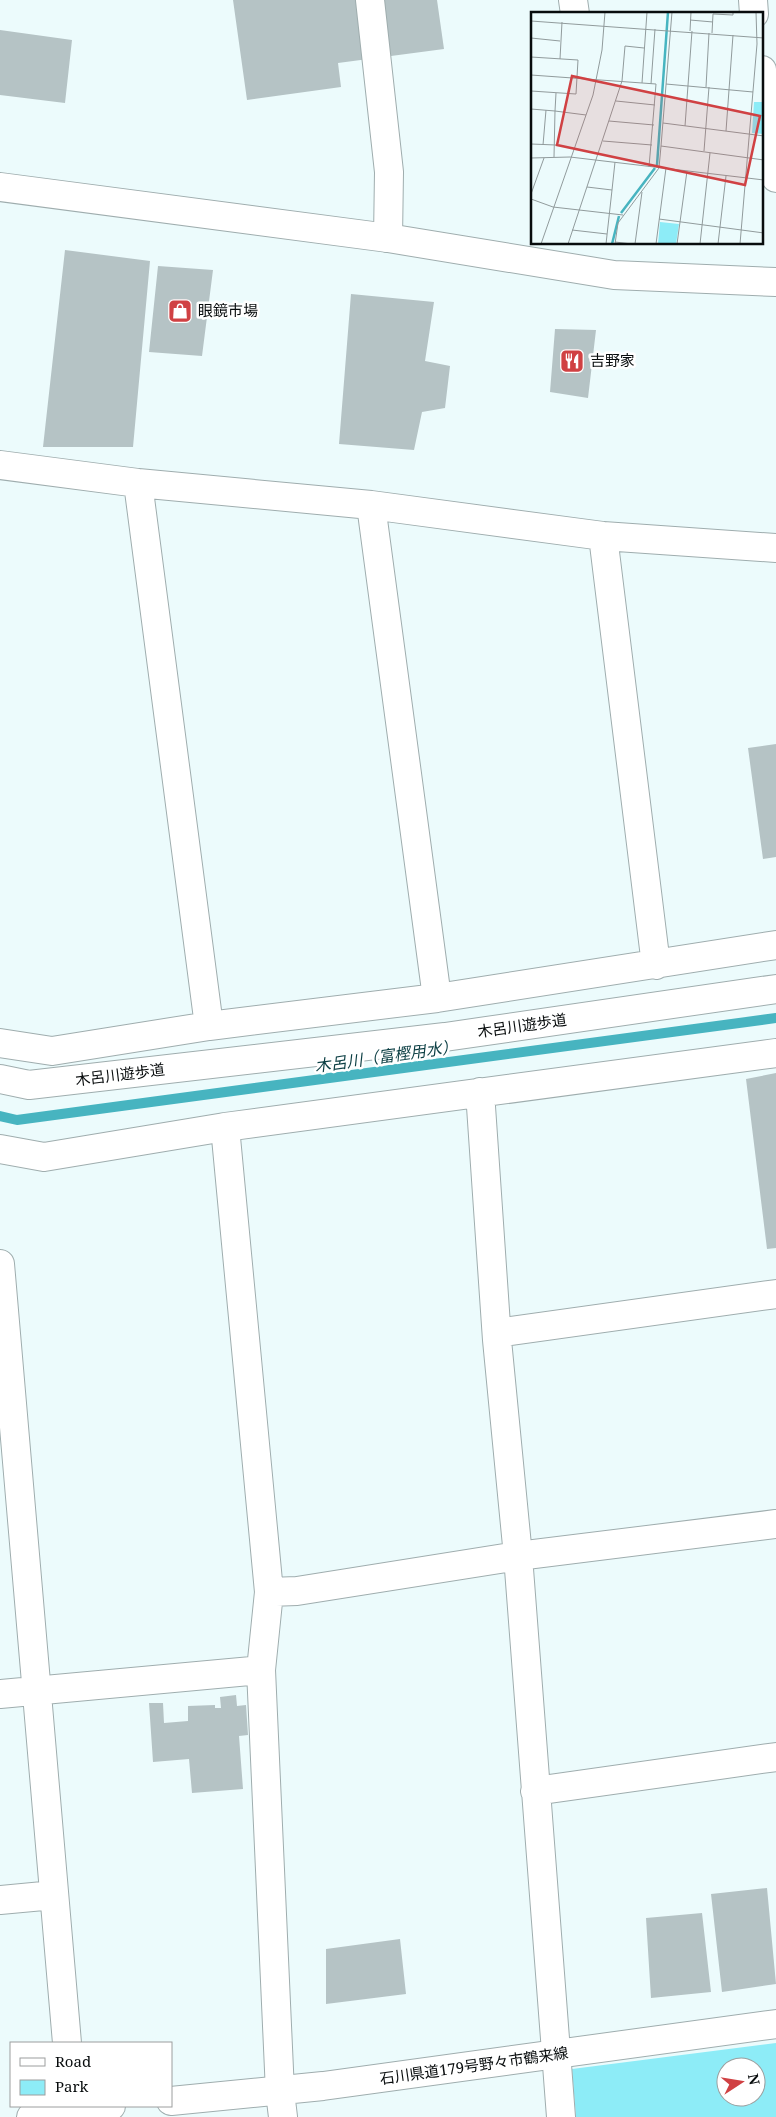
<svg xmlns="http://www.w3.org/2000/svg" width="776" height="2117" viewBox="0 0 776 2117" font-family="'Noto Serif','Noto Sans JP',serif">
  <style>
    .green { fill: #8decf7; fill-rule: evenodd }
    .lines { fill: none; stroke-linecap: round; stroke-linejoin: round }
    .stream { stroke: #47b4c0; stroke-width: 10 }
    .building { fill: #b5c3c5 }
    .street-casing { stroke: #9fadae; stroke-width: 30 }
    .secondary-casing { stroke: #9fadae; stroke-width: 30 }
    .street { stroke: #fff; stroke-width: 28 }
    .secondary { stroke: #fff; stroke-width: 28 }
    .labels { text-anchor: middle; stroke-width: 5; stroke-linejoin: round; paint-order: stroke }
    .poi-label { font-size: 15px; fill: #080c0d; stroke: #fff; text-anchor: start }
    .street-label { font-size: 15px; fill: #080c0d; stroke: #fff }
    .water-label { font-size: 16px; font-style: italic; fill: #0b3e43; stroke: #fff }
    .inset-river { fill: none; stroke: #47b4c0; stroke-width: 2.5 }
    .inset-road { fill: none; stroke: #919b9c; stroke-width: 1 }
    .view { fill: #d04143; fill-opacity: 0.15; stroke: #d04143; stroke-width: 2.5 }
    .inset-edge { fill: none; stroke: #080c0d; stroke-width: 2.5 }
  </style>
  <rect width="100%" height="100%" fill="#ecfbfc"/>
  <path class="green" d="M776,2043V2117H576L572,2069ZM726,2067H756V2097H726Z"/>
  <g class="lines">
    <path class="stream" d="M0,1116L17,1120L776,1018"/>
  </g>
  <path class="building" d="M233,0H437L444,49L338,63L341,87L247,100Z
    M0,30L72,40L65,103L0,95Z
    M65,250L150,261L133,447H43Z
    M158,266L213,270L202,356L149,352Z
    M351,294L434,302L425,361L450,366L445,408L422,412L414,450L339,444Z
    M555,329L596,330L588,398L550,392Z
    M776,744V857L763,859L748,748Z
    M776,1073V1248L767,1249L746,1079Z
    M236,1695L237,1706L246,1705L248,1735L239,1736L243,1789L192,1793L189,1759L153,1762L149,1703H163L164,1723L188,1721V1706L215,1705V1708H221L220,1697Z
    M767,1888L776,1984L722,1992L711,1894Z
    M702,1913L711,1992L651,1998L646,1918Z
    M400,1939L406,1994L326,2004V1949Z"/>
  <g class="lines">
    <g class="street-casing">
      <path id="street" d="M370,0L389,172L388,238
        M573,0L575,14
        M753,0L754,14
        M762,70L776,178
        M0,465L138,483L371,505L603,536L776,548
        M138,483L209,1026
        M371,505L437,998
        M603,536L656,965
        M0,1043L52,1051L209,1026L437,998L776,945
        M0,1079L29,1085L445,1037L776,989
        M480,1092L497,1340L518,1556L561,2117
        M0,1149L44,1157L225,1127
        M0,1264L67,2043
        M497,1333L776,1294
        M269,1592L297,1591L518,1556L776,1524
        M0,1694L261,1670
        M535,1791L776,1757
        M0,1900L54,1895
        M280,2092L261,1670L269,1592L225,1127L776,1053"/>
    </g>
    <g class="secondary-casing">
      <path id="secondary" d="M0,187L388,238L614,275L776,282
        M280,2092L283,2117
        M171,2101L323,2086L776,2024
        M31,2117L111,2106"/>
    </g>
    <use href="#street" class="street"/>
    <use href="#secondary" class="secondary"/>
  </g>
  <defs>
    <g id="shop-square" transform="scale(1.25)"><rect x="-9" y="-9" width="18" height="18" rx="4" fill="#d04143" stroke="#fff"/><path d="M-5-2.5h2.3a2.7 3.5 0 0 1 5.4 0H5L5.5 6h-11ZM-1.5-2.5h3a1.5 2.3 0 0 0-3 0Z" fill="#fff"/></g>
    <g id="restaurant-square" transform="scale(1.25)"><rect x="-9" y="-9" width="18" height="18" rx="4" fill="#d04143" stroke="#fff"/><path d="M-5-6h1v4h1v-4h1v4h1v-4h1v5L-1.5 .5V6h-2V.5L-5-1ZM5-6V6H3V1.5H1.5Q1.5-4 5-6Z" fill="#fff"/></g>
  </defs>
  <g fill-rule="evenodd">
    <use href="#shop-square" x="180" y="311"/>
    <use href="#restaurant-square" x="572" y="361"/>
  </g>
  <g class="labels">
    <g class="poi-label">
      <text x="198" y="316">眼鏡市場</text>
      <text x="590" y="366">吉野家</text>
    </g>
    <g class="street-label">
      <text transform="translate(522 1026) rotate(-8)" y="5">木呂川遊歩道</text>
      <text transform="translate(120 1075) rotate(-7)" y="5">木呂川遊歩道</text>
      <text transform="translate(474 2066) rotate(-8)" y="5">石川県道179号野々市鶴来線</text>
    </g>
    <g class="water-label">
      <text transform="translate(386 1056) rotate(-8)" y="6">木呂川（富樫用水）</text>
    </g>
  </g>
  <g transform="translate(531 12)">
    <rect width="232" height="232" fill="#ecfbfc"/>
    <path d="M223,90H232V122L221,121ZM129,210L148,212L145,232H127Z" fill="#8decf7"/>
    <path class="inset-river" d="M126,153L137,0M90,201L124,156M81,232L88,204"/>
    <path class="inset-road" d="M141,0L130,134L233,148M159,8L182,10M0,9L233,26M159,19L160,0M181,21L182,2L202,3V0M0,26L29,29M0,45L47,48L45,82L0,79M29,47L31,10M0,63L125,72L118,155M111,71L116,0M120,72L124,17M135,72L222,80M175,75L178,21M25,81L24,99L55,103M85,89L124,93M0,97L24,99L23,145M78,109L123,113M132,111L233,124M154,114L161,19M195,119L202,23M72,129L121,133M0,132L25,133M12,133L15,98M173,139L178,75M0,146L39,145L233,168M56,175L81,178L75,232M81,178L84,150M0,182L13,146M0,187L22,195L92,203M128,207L233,221M41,218L76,222M84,230L101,232M10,232L62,83L71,38L74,0M37,232L91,69L94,34L113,36M84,232L87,211L128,156L130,134M104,232L111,180M125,232L135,156M146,232L156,159M169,232L179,141M187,232L195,164M209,232L226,32L225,0"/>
    <path class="view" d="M41,64L229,104L214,173L26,133Z"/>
    <rect width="232" height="232" class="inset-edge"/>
  </g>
  <rect x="10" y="2042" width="162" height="65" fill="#ffffff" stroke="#9c9e9e"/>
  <rect x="20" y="2058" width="25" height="8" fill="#ffffff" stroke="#9c9e9e"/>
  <text x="55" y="2067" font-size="15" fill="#080c0d">Road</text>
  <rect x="20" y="2080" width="25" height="15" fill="#8decf7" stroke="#9c9e9e"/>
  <text x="55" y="2092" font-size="15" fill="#080c0d">Park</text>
  <g transform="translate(741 2082) rotate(78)"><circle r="24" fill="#ffffff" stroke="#9c9e9e"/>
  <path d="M0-4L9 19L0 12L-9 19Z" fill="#d04143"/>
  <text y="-8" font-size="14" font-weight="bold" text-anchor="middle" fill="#080c0d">N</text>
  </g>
</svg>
